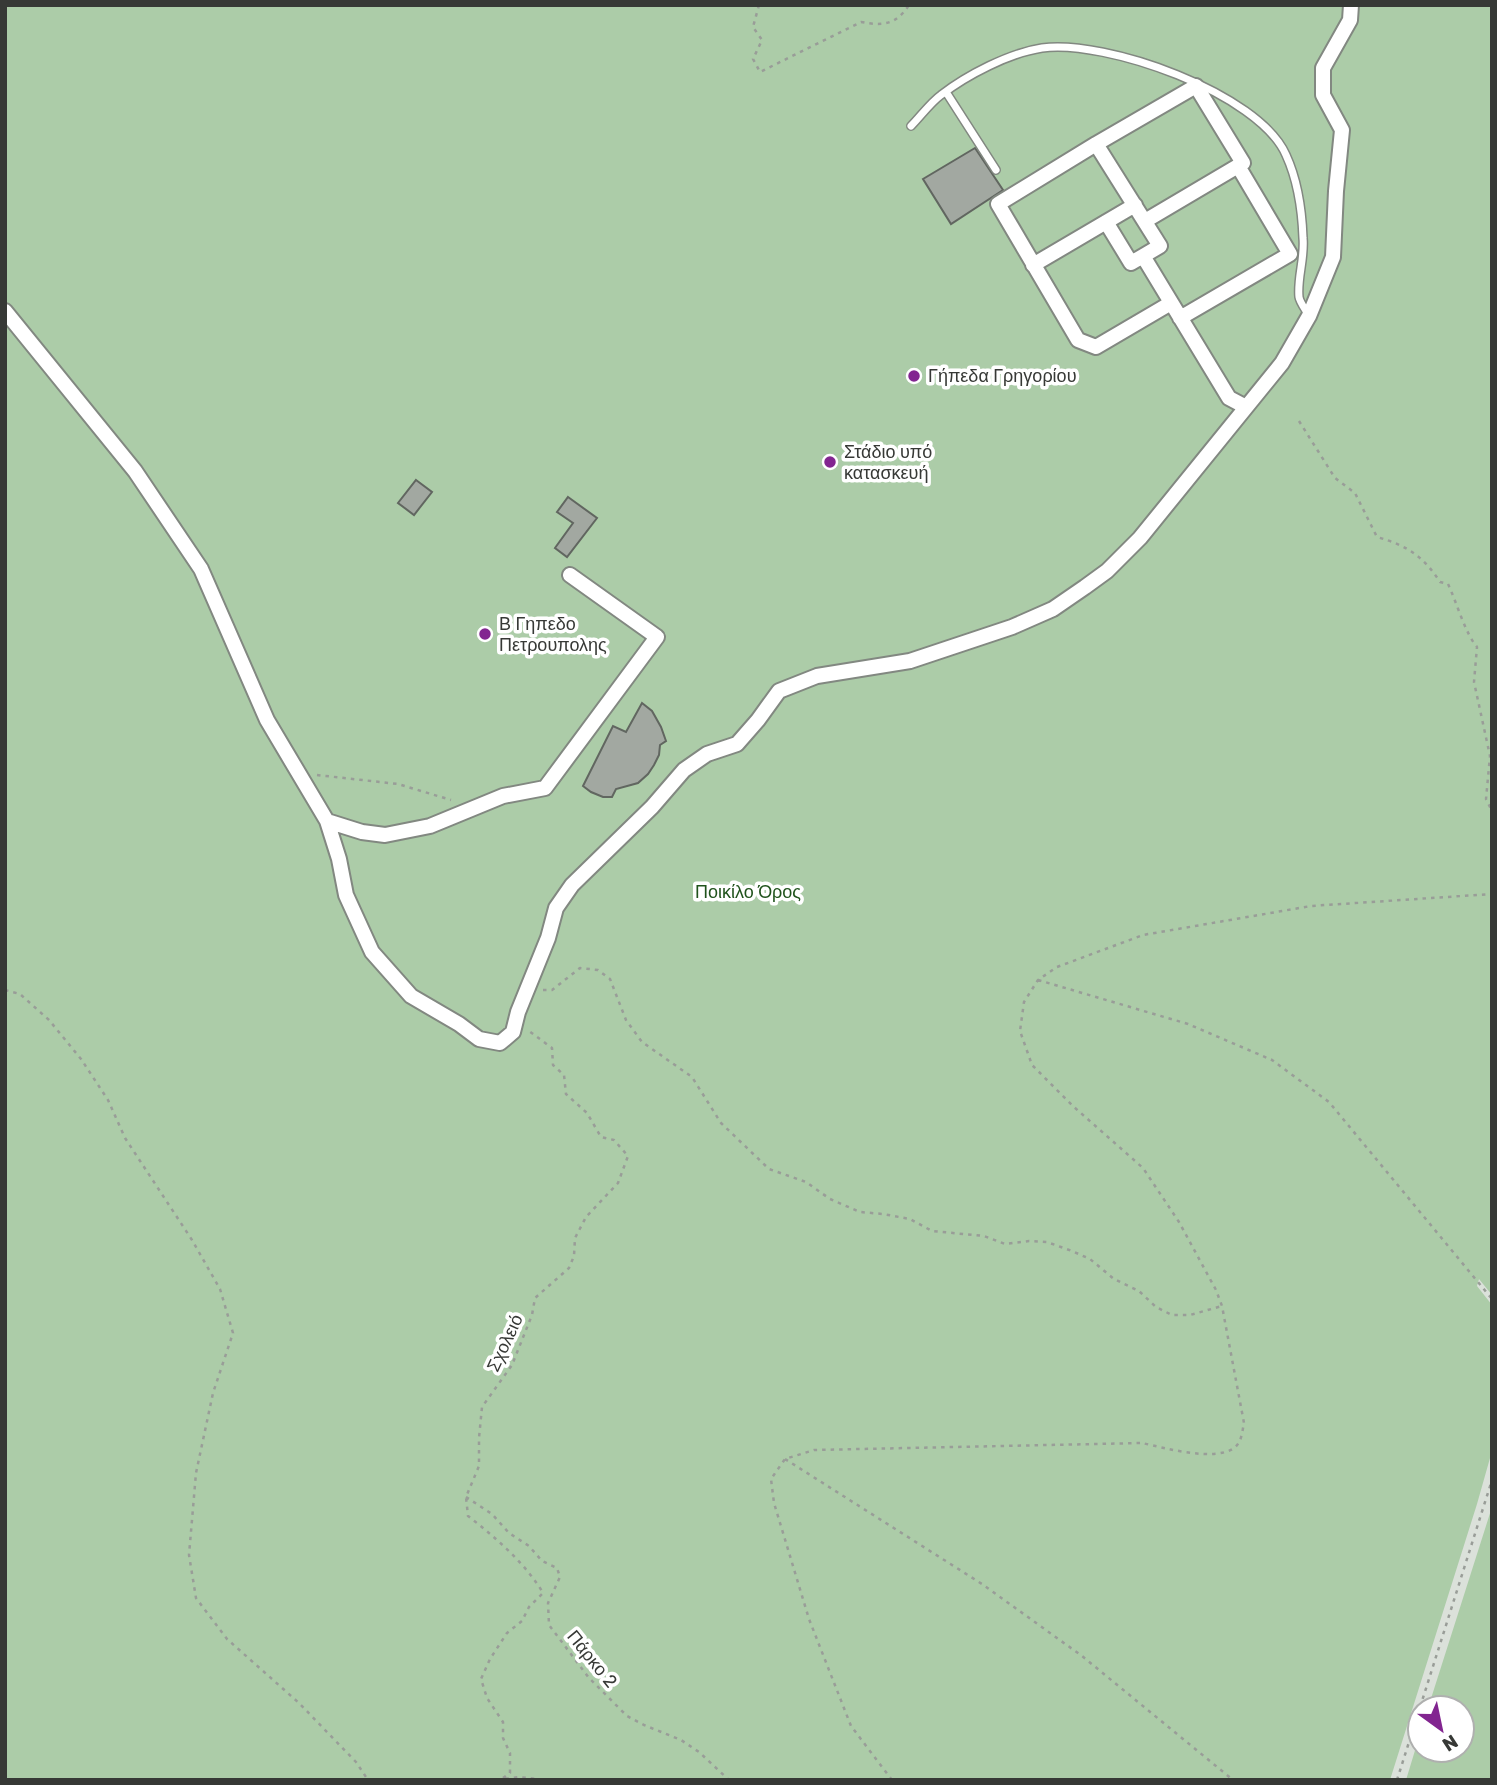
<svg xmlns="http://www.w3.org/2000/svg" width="1497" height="1785" viewBox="0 0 1497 1785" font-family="Rubik,sans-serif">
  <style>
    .green { fill: #accca8 }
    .building { fill: #a2a8a1; stroke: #616660; stroke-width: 2 }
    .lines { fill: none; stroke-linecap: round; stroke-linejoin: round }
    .lane-casing { stroke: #828881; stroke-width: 10 }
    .street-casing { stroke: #828881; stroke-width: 18 }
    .path { stroke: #999d98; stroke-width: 2.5; stroke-dasharray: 3.5 5; stroke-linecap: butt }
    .lane { stroke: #fff; stroke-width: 7 }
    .street { stroke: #fff; stroke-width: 14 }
    .poi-dot { fill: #822590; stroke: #fff; stroke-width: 2.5 }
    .labels { text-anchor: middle; stroke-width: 7; stroke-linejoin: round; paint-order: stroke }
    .poi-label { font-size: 18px; fill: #373936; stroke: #fff; text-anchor: start }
    .park-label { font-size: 18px; fill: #20531c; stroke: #fff }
    .street-label { font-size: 18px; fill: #373936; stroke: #fff }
  </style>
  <rect width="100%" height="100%" fill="#dbe1da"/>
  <path class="green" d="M5,5H1492V1295L1479,1279L1477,1286L1492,1305V1451L1477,1504L1390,1780H5Z
    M1492,1507V1780H1406L1420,1734V1750H1462V1708H1428Z"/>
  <path class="building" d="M975,148L1003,190L951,224L923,179Z
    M416,480L432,492L414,515L398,503Z
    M568,497L597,518L567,557L555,548L573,523L557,512Z
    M642,703L652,711L661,727L666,741L660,745L659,755L654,765L648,774L638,783L616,789L612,797H603L591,792L583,786L613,726L626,732Z"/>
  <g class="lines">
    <g class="lane-casing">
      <path id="lane" d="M946,92L996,170
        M911,126C921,116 930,103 941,95C967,75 1009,53 1042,48C1105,39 1259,93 1286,155C1298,181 1302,210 1303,238C1305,258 1297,278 1299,297C1300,303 1306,310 1309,316"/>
    </g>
    <g class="street-casing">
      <path id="street" d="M1096,144L1196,86L1243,163L1238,166
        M1145,221L1238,166L1290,254L1180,318
        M1106,222L1131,263L1143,256
        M1033,265L1135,205
        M1171,303L1096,347L1078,340L998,204L1096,144L1160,246L1143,256L1229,398L1246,407
        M5,311L135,471L201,569L267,720L327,821L362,832L385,835L430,826L503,796L545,788L657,637L570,575
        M327,821L339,859L346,895L372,952L411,996L459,1024L479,1039L500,1043L513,1032L518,1012L548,938L556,908L572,885L652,807L684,770L707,754L737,744L758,720L779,691L817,676L910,661L1012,627L1053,609L1085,587L1107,571L1140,538L1282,363L1309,316L1333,257L1336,191L1342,130L1323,95V68L1350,20L1351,5"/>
    </g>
    <path class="path" d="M759,5L753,27L762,40L753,59L760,72L861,22C883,26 896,25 909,5
      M1299,421L1335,478L1355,493L1377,537C1408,546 1423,556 1440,582L1448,584C1457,603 1465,633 1477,647L1474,682L1490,756L1486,799L1492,811
      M317,775L398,784L451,800
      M1038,980L1188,1024L1272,1060L1329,1102L1492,1299
      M5,990L20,994L49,1020L81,1059L108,1100L125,1138L192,1240L220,1289L233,1333L213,1393L196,1473L189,1555L196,1598L227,1639L299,1703L356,1762L368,1780
      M543,990H552L580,968L598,970L610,979L626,1020L642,1042L692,1077L721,1123L769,1169L806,1182L830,1199L860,1212L883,1214L910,1219L932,1231L984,1236L1005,1244L1029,1241L1047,1242L1072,1251L1090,1259L1114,1279L1139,1291L1156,1307L1172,1315H1190L1222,1306
      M785,1459L982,1584L1082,1656L1233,1780
      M466,1497L492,1514L509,1533L529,1546L542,1561L557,1568L560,1577L548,1603L549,1625L589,1678L627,1716L644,1725L681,1740L699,1752L729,1780
      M503,1778L510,1773V1753L503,1738V1722L487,1698L481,1679L490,1659L507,1633L522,1621L529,1607L543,1593C527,1565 494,1536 468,1516L466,1497L479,1466V1438L482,1407L512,1365L532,1315L535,1298L569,1268L574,1256L575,1238L586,1217L618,1183L628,1156L614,1140L601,1137L587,1113L566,1094L564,1075L553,1065L552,1048L529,1031
      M497,1780L519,1777L545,1780
      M892,1780L851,1726L809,1619L774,1503L771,1479L785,1459L814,1450L1142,1443C1165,1448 1214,1462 1234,1448C1242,1442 1242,1432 1244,1423L1222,1306L1216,1290L1179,1222L1143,1168L1074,1107L1032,1065L1020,1031L1024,1002L1038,980L1057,967L1143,935L1311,906L1492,894
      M1397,1780L1492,1480"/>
    <use href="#lane" class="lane"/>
    <use href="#street" class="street"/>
  </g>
  <g class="poi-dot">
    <circle cx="914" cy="376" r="7"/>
    <circle cx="830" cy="462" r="7"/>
    <circle cx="485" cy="634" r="7"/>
  </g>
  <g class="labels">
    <g class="poi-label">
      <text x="928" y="382">Γήπεδα Γρηγορίου</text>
      <text x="844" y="458">Στάδιο υπό<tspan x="844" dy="21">κατασκευή</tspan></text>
      <text x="499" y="630">Β Γηπεδο<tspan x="499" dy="21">Πετρουπολης</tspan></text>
    </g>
    <g class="park-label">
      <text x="748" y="898">Ποικίλο Όρος</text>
    </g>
    <g class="street-label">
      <text transform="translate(505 1343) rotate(-65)" y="6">Σχολειό</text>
      <text transform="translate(592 1659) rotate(51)" y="6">Πάρκο 2</text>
    </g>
  </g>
  <rect width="1497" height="1785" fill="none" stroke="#373936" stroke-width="14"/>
  <g transform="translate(1441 1729) rotate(147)"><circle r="33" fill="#ffffff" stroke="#afb0af" stroke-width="2"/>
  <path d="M0-5L12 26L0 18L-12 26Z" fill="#822590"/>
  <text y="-10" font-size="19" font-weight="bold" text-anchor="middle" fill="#373936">N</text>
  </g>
</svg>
